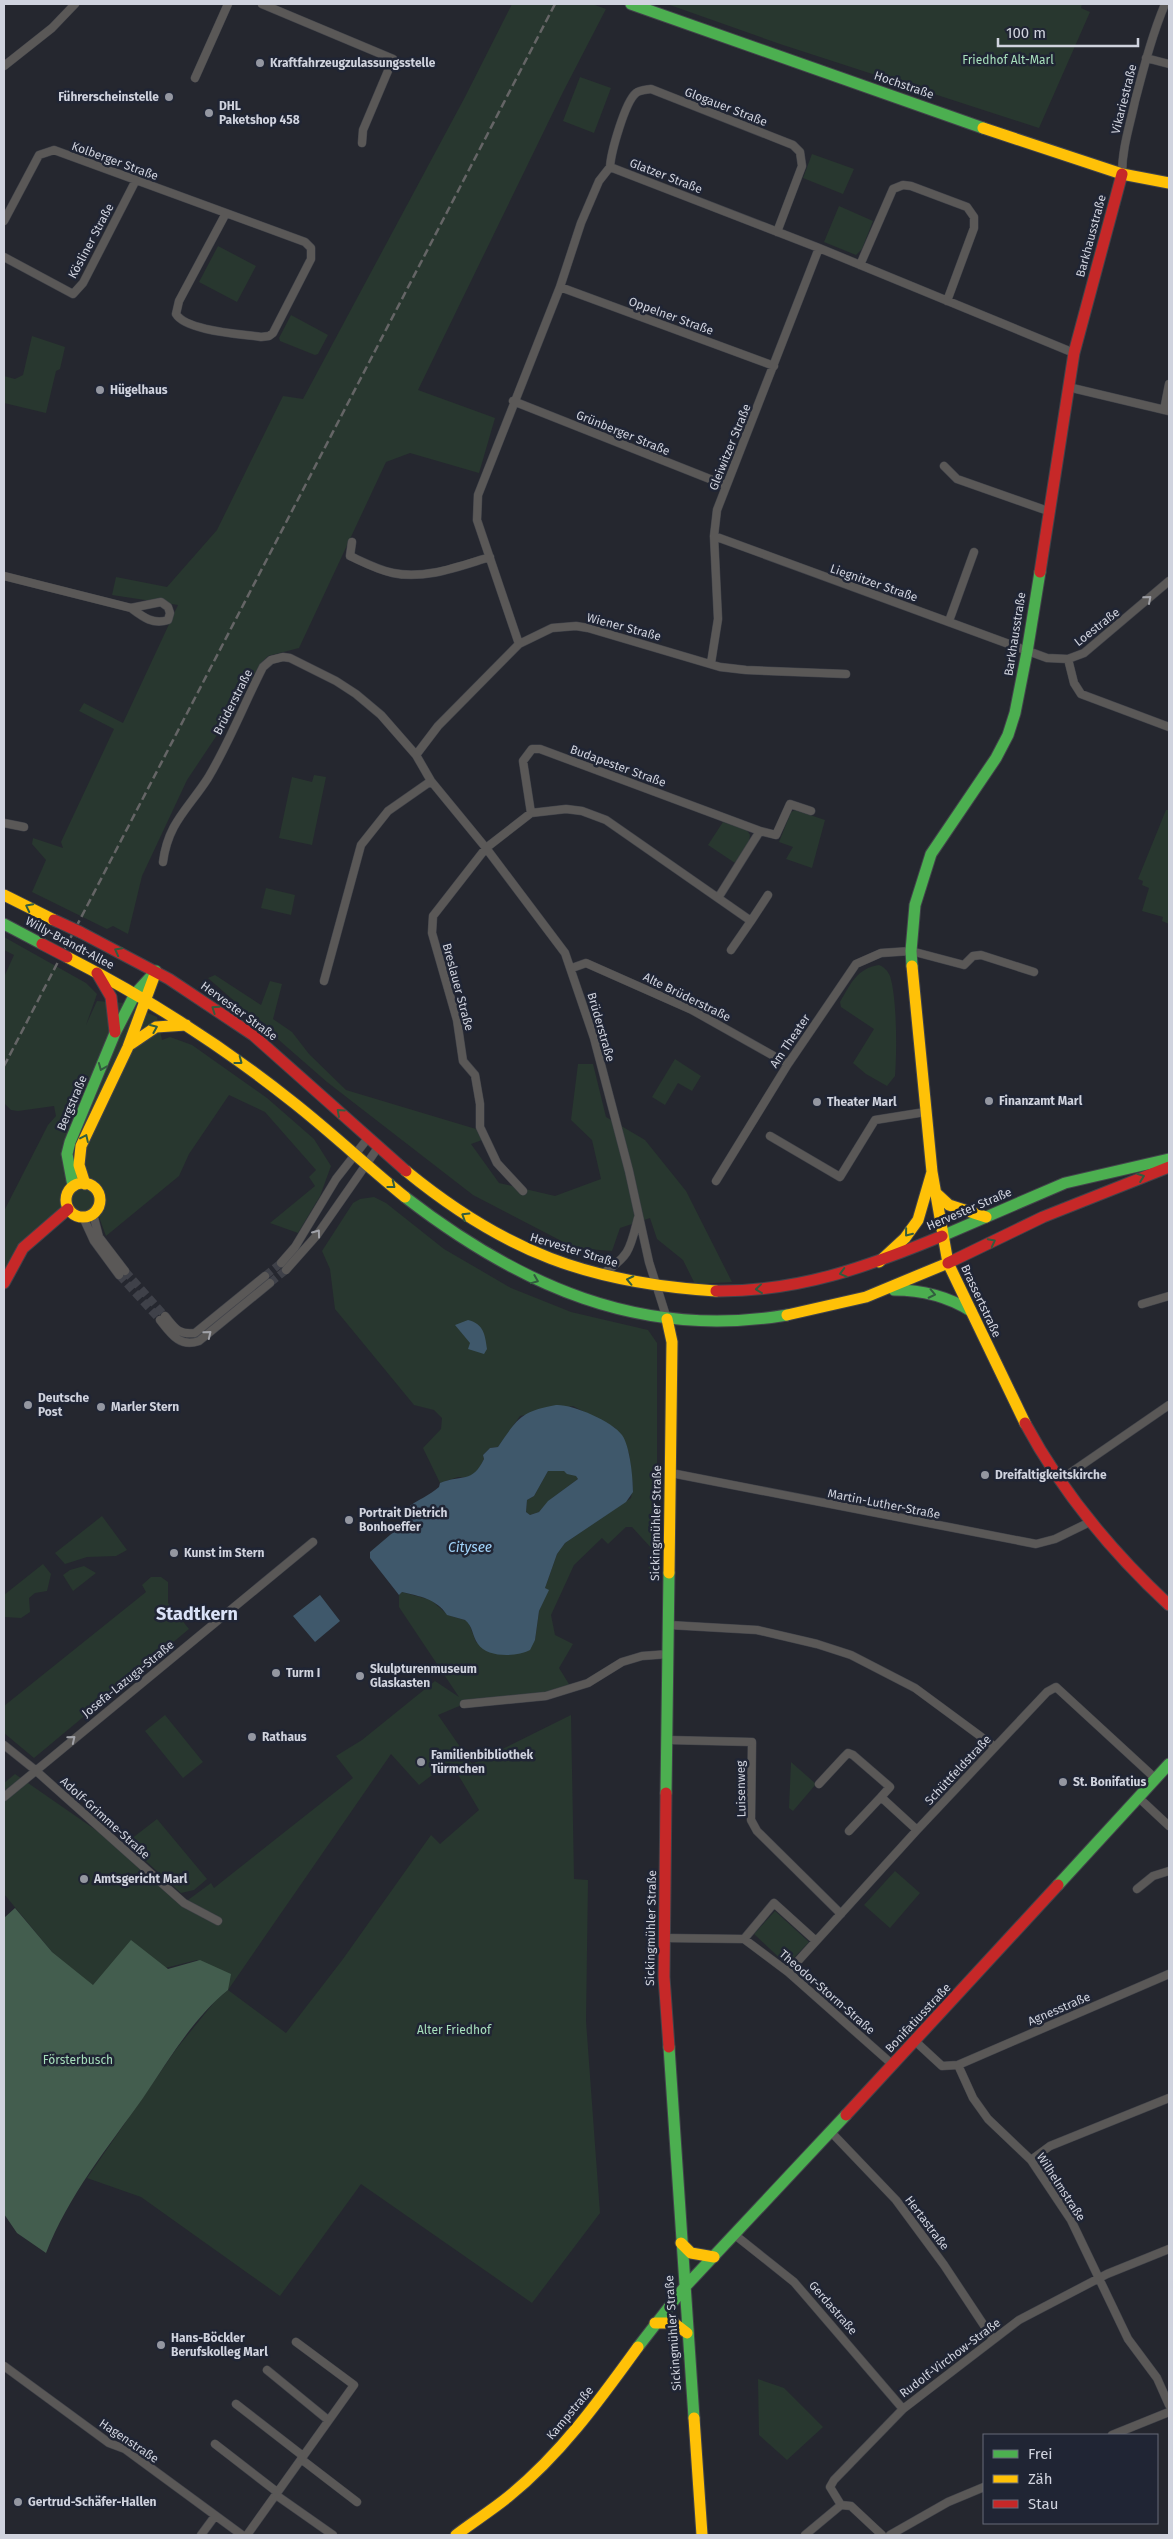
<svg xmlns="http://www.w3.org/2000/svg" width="1173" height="2539" viewBox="0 0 1173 2539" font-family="'Fira Sans',sans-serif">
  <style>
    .green { fill: #28372f; fill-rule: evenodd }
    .forest { fill: #435d4e }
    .water { fill: #3f586b; fill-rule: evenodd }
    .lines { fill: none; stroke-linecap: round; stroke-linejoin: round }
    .street-tunnel { stroke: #3f4149; stroke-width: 8; stroke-dasharray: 8 4; stroke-linecap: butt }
    .street-casing { stroke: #41434a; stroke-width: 9 }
    .fast-casing { stroke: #41434a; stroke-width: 13 }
    .slow-casing { stroke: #41434a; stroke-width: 13 }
    .jam-casing { stroke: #41434a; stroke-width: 13 }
    .street { stroke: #5a5857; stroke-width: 8 }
    .fast { stroke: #4caf50; stroke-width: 11 }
    .slow { stroke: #ffc107; stroke-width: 11 }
    .jam { stroke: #c62828; stroke-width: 11 }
    .rail { stroke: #656566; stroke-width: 2.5; stroke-dasharray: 8 4; stroke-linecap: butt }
    .jam-bridge-casing { stroke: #41434a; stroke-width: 13; stroke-linecap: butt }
    .jam-bridge { stroke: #c62828; stroke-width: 11 }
    .oneway { stroke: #a1a2a8 }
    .oneway2 { stroke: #325c3f }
    .poi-dot { fill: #9497a1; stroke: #202534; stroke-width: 2 }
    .labels { text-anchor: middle; stroke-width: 5; stroke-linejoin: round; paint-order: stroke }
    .park-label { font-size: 12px; fill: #a7dfbc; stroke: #202534 }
    .poi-label { font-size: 12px; font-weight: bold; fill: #d0d3de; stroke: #202534; text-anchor: start }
    .street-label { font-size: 12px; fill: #d0d3de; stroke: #202534 }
    .water-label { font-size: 14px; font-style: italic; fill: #a1d4fa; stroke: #202534 }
    .district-label { font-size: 18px; font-weight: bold; fill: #dae2f7; stroke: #202534 }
  </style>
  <rect width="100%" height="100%" fill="#25272f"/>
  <path class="green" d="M512,4H592L606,9L563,92L418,390L495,418L479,473L410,453L386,462L299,648L268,656L260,664L241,699L187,780L142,876L128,934L113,926L107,929L32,892L46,860L32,844L33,838L63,848L61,842L114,729L79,711L84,703L123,723L178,605L112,595L116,577L167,587L217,530L283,396L303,399L465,97Z
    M667,4H1082L1081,8L1090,12L1039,128L780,44Z
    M580,77L611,88L594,133L563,121Z
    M812,154L854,169L843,194L803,178Z
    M839,206L873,221L862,249L856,255L824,242Z
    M218,246L256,266L237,302L199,282Z
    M291,315L328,335L318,354L315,355L280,341L279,338Z
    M32,336L65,347L60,369L56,371L46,413L4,403V376L15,379L23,375Z
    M314,775L326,777L312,845L279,838L292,777L312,782Z
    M795,810L825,820L812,868L786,859L793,847L779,842L791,812Z
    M1166,810H1169V924L1162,921L1163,917L1142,911L1149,888L1142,885L1143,881L1138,879Z
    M723,822L747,830L750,835L749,842L735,863L708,845Z
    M266,888L295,895L291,915L261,908Z
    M4,937L86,983L97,994L86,1025L97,1001L125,1003L157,1017L162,1040L170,1037L192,1045L267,1098L314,1139L331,1166L320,1196L298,1233L270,1223L315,1186L309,1177L316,1170L265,1112L229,1095L189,1154L179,1176L106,1236L99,1217L59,1209L18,1246L4,1271V1211L48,1125L56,1116L54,1106L18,1111L11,1110L4,1103V977L14,955L4,950Z
    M879,965C884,967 888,971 890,976C897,998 897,1051 895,1076L887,1086L866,1074L853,1063L874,1029L841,1007L840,1002C850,985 857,968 879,965Z
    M215,975L261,1005L270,981L282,984L273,1019L292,1032L309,1054L346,1090L476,1129L482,1140L471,1144L499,1183L555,1196L601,1179L592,1140L571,1120L578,1064H593L606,1117L645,1140L686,1191L732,1282L695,1284L683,1260L657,1239L650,1218L620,1228L612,1251L575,1248L473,1195L327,1082L208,978Z
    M675,1059L701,1076L692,1091L678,1083L665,1105L652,1097Z
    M374,1197L386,1203L444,1249L511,1288L571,1312L648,1330L657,1343V1571L648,1568L654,1562V1551L632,1527H626L608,1544L602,1538L574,1565L551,1615L555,1635L573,1644L559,1668L572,1689L464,1704L438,1715L472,1764L571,1715L574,1879L588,1880L586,2021L600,2213L532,2303L361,2184L280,2296L141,2197L87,2178L177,2048L216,2000L228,1990L197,1960L93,1986L52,1952L4,1894V1783L15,1774L116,1844L184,1903L211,1883L214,1888L353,1778L336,1756L362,1740L435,1681L459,1697L399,1607V1595L402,1592L431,1600L448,1615L468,1621L476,1642L500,1654L523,1652L535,1640L539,1611L548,1590L545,1588L557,1554L565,1543L631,1498L633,1487L629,1453L615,1428L573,1406L520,1416L498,1447L490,1448L483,1455L484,1459L478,1471L469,1478L458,1477L440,1483L423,1448L441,1429L442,1418L434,1410L414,1405L335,1309L330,1269L322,1251L353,1203L360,1199ZM391,1754L419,1785L448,1763L456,1771L479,1810L440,1844L431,1835L343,1959L286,2033L228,1990Z
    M548,1471H564L577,1476L578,1479L551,1499L539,1512L530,1515L526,1512L527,1500L534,1496Z
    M102,1516L127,1550L116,1556L87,1557L65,1564L55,1553Z
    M43,1564L51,1574L47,1591L35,1593L29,1598L30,1612L21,1618L4,1617V1595Z
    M84,1566L96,1573L73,1591L63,1575L70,1570Z
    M151,1577H161L168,1582V1603L189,1629L34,1758L4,1733V1706L146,1592L142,1585Z
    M165,1715L203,1762L183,1778L145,1731Z
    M791,1762L816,1784L793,1811L789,1808Z
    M157,1819L207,1879L194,1890L181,1893L126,1843Z
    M895,1871L920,1893L890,1928L864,1905Z
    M775,1911L809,1942L787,1965L754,1934Z
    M758,2379L784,2388L823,2427L787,2460L759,2435Z"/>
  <path class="forest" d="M15,1908L52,1952L93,1985L131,1940L168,1969L200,1960L231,1974L228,1990C193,2018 168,2061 143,2098C108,2147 68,2196 46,2253L17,2233L4,2214V1918Z"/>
  <path class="water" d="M468,1320C484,1324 485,1335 487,1349L484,1354L468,1349L470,1343L455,1325Z
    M556,1405C572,1404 612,1421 622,1435C630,1446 633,1478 633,1492L626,1502L565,1543L557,1554L545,1588L549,1590L539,1611L535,1640L530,1650C517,1657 487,1658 478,1644C472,1636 473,1626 465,1620L447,1615C437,1599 419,1596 402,1592L399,1595L370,1558V1552L410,1518L411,1514L406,1509C418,1499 429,1496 439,1487L440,1483C462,1474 472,1484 484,1459L483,1455L490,1448L498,1447C517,1419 521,1411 556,1405ZM548,1471H564L567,1474L576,1476L578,1479L548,1501L539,1512L530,1515L526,1512L527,1500L534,1496Z
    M320,1595L340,1621L315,1642L293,1616Z"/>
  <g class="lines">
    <path class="street-tunnel" d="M125,1271L165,1316
      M119,1275L160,1320
      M265,1276L281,1263
      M270,1283L286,1270"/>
    <g class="street-casing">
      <path id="street" d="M262,4L393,59L363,130L362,143
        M1146,58L1169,64
        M4,66L52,28L75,4
        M195,78L228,4
        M610,167C611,152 625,102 636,93C640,90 645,90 651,89L793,145L800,152L802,166L777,232
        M1122,174C1122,148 1130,125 1135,101C1144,67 1152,35 1165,4
        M4,221L39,155L54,150L305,242L311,248V259L273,333L269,336L261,337C242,334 186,331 176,314L179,301L225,215
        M4,257L73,294L83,283L136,180
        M860,265L893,189L903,185L911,186L967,207L974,217V228L947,301
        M560,287L774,366
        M1068,387L1169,411
        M513,401L725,485
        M1164,410L1169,384
        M944,466L957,479L1048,511
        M714,536L1047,658L1068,659L1084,653L1169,581
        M352,542L350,556C363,562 378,570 393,573C425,580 460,566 490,557
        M4,576L131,608C143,617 153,625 168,620L170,613L168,607L161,602L131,608
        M949,621L974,552
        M519,644L477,520L478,495L560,287L581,223L599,181L610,167L819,248L1074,353
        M1068,659L1074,683L1081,694L1169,727
        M711,663L718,619L714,536L717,510L819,248
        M416,755L438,726L519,644L552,628L576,626L588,628L720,667L746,670L846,674
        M531,813L523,761L532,749H540L760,831L718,898
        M4,823L24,827
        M760,831L776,835L790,804L811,811
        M163,862C168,823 188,809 208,778C229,743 244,704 263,667L271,660L283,657L290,658L336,681L356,694L381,715L416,755L431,781L486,848L565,953L594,1038L629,1171L649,1262L667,1319
        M731,950L751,921
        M572,968L586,963L692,1010L788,1064
        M324,981L361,845L388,811L431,781
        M770,1136L840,1177L875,1120L925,1112
        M716,1181L788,1064L856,964L881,953L911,951L964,965L973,956L981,955L1034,972
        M523,1191L497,1163L480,1127V1104L475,1075L463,1061L457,1020L432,933L433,916L486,848L531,813L566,809L582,811L606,820L751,921L768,895
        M93,1214L99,1237L125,1271
        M83,1217L94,1241L119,1275
        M281,1263L295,1247L336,1179L368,1138
        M286,1270L317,1235L379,1146
        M602,1274C630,1256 630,1249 638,1218
        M1142,1304L1169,1296
        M165,1316C175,1328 178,1335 195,1333L265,1276
        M160,1320C171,1334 180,1348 199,1341L270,1283
        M671,1473L1036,1544L1055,1539L1090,1522
        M1060,1480L1169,1405
        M669,1625L757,1630L817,1644L851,1655L915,1688L995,1747
        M464,1704L546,1696L588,1683L622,1662L642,1656L669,1654
        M668,1740L752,1742L751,1820L757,1831L841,1914
        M4,1745L34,1769L184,1903L218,1921
        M819,1784L844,1757L848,1753L853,1755L890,1787L881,1797L917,1830
        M4,1797L313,1542
        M1139,1798L1169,1826
        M849,1831L881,1797
        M1137,1889L1153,1876L1169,1871
        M664,1938L744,1939L788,1972L893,2065
        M744,1939L774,1903L816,1941
        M788,1972L917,1830L1047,1692L1056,1687L1156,1779
        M915,2041L942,2066L958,2065L973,2098L988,2119L1031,2160L1071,2220L1128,2339L1157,2378L1169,2405
        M958,2065L1169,1974
        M830,2131L896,2200L944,2265L993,2339
        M1031,2160L1050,2146L1169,2098
        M735,2235L794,2282L903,2409
        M4,2366L109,2443L125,2449L242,2535
        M267,2370L328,2420
        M236,2404L303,2456
        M1112,2435L1169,2412
        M215,2444L277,2492
        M301,2459L357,2502
        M276,2495L333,2535
        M841,2505L851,2506L882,2535
        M201,2535L215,2516
        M247,2535L354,2385L296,2342
        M805,2535L841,2505L830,2487L834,2480L903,2409L1019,2320L1107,2274L1169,2249
        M890,2535L948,2502L984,2487"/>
    </g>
    <g class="fast-casing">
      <path id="fast" d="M631,4L983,128
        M4,924L42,944
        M912,966L911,951L915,905L931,854L996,758L1008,735L1015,713L1027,652L1040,572
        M73,1186L67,1154L70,1142L115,1033L135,994L156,971
        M405,1197C519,1285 640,1340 787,1315
        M942,1236L1065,1183L1169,1159
        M894,1290C922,1290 947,1296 971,1311
        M666,1793L669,1573
        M1058,1885L1169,1764
        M669,2047L694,2418
        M638,2347L683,2289L846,2115"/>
    </g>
    <g class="slow-casing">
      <path id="slow" d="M983,128L1122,174L1169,183
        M4,895L54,920
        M67,957C147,998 224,1047 294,1103C332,1133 367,1166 405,1197
        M131,1044L156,1027L186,1025
        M406,1171C505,1252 589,1283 716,1291
        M932,1172L948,1263L1025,1423
        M66 1200a17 17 0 1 1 34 0a17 17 0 1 1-34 0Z
        M85,1184L79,1165L81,1146L128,1047L155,974
        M936,1193L949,1205L986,1217
        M879,1262L905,1238L918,1220L932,1172L912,966
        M787,1315L866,1297L948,1263
        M667,1319L672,1342L669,1573
        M681,2243L691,2253L714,2257
        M655,2323H674L687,2333
        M694,2418L702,2535
        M456,2535C473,2522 492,2510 508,2497C560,2455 599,2401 638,2347"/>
    </g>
    <g class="jam-casing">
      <path id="jam" d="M1040,572L1074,353L1122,174
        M80,932L169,979L253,1035L406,1171
        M97,973L111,997L115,1032
        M948,1263L1043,1217L1169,1167
        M4,1283L23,1248L68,1209
        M716,1291C798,1292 867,1267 942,1236
        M1025,1423C1062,1492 1112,1552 1169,1605
        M666,1793L664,1977L669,2047
        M846,2115L1058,1885"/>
    </g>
    <use href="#street" class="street"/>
    <use href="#fast" class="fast"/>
    <use href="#slow" class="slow"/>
    <use href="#jam" class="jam"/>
    <path class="rail" d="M4,1066L555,4"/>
    <g class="jam-bridge-casing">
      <path id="jam-bridge" d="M54,920L80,932
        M42,944L67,957"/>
    </g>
    <use href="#jam-bridge" class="jam-bridge"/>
  </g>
  <defs><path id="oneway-chevron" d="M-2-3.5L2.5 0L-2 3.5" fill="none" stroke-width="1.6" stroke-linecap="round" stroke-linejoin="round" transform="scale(1.25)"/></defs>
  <g class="oneway">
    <use href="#oneway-chevron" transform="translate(1148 599) rotate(-41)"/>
    <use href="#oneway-chevron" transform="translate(317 1233) rotate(-54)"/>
    <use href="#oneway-chevron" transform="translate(208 1334) rotate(-39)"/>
    <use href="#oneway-chevron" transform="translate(72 1739) rotate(-39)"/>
  </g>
  <g class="oneway2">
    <use href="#oneway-chevron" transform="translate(29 907) rotate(-153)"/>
    <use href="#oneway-chevron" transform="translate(118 951) rotate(-152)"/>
    <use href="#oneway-chevron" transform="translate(215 1009) rotate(-146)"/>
    <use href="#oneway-chevron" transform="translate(154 1028) rotate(-23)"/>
    <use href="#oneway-chevron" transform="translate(239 1061) rotate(37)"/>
    <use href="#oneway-chevron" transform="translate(102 1067) rotate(112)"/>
    <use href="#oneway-chevron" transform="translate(340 1112) rotate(-138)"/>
    <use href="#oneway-chevron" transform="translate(85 1138) rotate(-65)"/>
    <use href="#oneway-chevron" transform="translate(1141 1177) rotate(-20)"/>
    <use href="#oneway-chevron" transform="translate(392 1185) rotate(38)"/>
    <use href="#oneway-chevron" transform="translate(465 1216) rotate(-148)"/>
    <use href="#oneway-chevron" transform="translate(908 1233) rotate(129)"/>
    <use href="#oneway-chevron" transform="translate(992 1242) rotate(-27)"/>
    <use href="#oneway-chevron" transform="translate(843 1273) rotate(165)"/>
    <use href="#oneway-chevron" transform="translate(535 1280) rotate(22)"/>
    <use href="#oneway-chevron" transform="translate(630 1280) rotate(-168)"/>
    <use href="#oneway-chevron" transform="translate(759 1289) rotate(174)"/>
    <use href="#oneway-chevron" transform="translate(932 1294) rotate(12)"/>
  </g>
  <g class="poi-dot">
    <circle cx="260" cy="63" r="5"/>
    <circle cx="169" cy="97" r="5"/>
    <circle cx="209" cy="113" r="5"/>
    <circle cx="100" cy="390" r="5"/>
    <circle cx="989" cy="1101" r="5"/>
    <circle cx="817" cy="1102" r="5"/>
    <circle cx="28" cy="1405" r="5"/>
    <circle cx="101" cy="1407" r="5"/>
    <circle cx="985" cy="1475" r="5"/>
    <circle cx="349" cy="1520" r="5"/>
    <circle cx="174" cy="1553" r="5"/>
    <circle cx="276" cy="1673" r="5"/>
    <circle cx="360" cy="1676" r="5"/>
    <circle cx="252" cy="1737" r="5"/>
    <circle cx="421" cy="1762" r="5"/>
    <circle cx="1063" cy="1782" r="5"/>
    <circle cx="84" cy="1879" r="5"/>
    <circle cx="161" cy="2345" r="5"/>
    <circle cx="18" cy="2502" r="5"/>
  </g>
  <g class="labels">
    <g class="park-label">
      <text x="1008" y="64">Friedhof Alt-Marl</text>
      <text x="454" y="2034">Alter Friedhof</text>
      <text x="78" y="2064">Försterbusch</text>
    </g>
    <g class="poi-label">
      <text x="270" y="67">Kraftfahrzeugzulassungsstelle</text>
      <text x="159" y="101" text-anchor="end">Führerscheinstelle</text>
      <text x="219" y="110">DHL<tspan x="219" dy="14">Paketshop 458</tspan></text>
      <text x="110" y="394">Hügelhaus</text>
      <text x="999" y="1105">Finanzamt Marl</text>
      <text x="827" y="1106">Theater Marl</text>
      <text x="38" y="1402">Deutsche<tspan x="38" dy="14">Post</tspan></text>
      <text x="111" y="1411">Marler Stern</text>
      <text x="995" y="1479">Dreifaltigkeitskirche</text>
      <text x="359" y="1517">Portrait Dietrich<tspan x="359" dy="14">Bonhoeffer</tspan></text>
      <text x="184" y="1557">Kunst im Stern</text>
      <text x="370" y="1673">Skulpturenmuseum<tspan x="370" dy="14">Glaskasten</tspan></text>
      <text x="286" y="1677">Turm I</text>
      <text x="262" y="1741">Rathaus</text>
      <text x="431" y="1759">Familienbibliothek<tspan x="431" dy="14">Türmchen</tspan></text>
      <text x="1073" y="1786">St. Bonifatius</text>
      <text x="94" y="1883">Amtsgericht Marl</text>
      <text x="171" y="2342">Hans-Böckler<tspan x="171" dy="14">Berufskolleg Marl</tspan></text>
      <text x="28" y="2506">Gertrud-Schäfer-Hallen</text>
    </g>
    <g class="street-label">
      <text transform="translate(904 85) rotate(19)" y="4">Hochstraße</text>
      <text transform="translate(1124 99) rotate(-76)" y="4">Vikariestraße</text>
      <text transform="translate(726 107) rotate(21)" y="4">Glogauer Straße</text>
      <text transform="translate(115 161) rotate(20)" y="4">Kolberger Straße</text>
      <text transform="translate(666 176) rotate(21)" y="4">Glatzer Straße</text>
      <text transform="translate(1091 236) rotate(-75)" y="4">Barkhausstraße</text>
      <text transform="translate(91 241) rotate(-62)" y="4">Kösliner Straße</text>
      <text transform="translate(671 316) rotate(20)" y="4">Oppelner Straße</text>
      <text transform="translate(623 433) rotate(22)" y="4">Grünberger Straße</text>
      <text transform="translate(730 447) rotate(-68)" y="4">Gleiwitzer Straße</text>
      <text transform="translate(874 583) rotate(19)" y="4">Liegnitzer Straße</text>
      <text transform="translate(624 627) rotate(15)" y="4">Wiener Straße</text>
      <text transform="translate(1097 627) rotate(-38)" y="4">Loestraße</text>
      <text transform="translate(1015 634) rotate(-81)" y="4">Barkhausstraße</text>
      <text transform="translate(233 702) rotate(-63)" y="4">Brüderstraße</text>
      <text transform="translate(618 766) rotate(20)" y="4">Budapester Straße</text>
      <text transform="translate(70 943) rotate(28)" y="4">Willy-Brandt-Allee</text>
      <text transform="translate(458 987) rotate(75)" y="4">Breslauer Straße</text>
      <text transform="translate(687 997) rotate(26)" y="4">Alte Brüderstraße</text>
      <text transform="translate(239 1011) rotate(36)" y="4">Hervester Straße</text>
      <text transform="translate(601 1027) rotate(74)" y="4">Brüderstraße</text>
      <text transform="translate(790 1041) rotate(-56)" y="4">Am Theater</text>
      <text transform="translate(72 1103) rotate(-67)" y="4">Bergstraße</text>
      <text transform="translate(969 1209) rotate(-23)" y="4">Hervester Straße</text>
      <text transform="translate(574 1250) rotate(17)" y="4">Hervester Straße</text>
      <text transform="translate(981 1301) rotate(65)" y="4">Brassertstraße</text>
      <text transform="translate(884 1504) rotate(11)" y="4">Martin-Luther-Straße</text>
      <text transform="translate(656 1523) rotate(-89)" y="4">Sickingmühler Straße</text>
      <text transform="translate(128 1679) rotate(-39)" y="4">Josefa-Lazuga-Straße</text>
      <text transform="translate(958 1770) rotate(-47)" y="4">Schüttfeldstraße</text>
      <text transform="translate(741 1789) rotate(-91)" y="4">Luisenweg</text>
      <text transform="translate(105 1818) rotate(42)" y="4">Adolf-Grimme-Straße</text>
      <text transform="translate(651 1928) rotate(-89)" y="4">Sickingmühler Straße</text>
      <text transform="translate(827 1992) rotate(41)" y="4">Theodor-Storm-Straße</text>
      <text transform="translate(1059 2009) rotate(-23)" y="4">Agnesstraße</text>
      <text transform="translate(918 2018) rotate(-47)" y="4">Bonifatiusstraße</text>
      <text transform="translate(1061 2187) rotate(57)" y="4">Wilhelmstraße</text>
      <text transform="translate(927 2223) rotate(53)" y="4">Hertastraße</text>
      <text transform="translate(833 2308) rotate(49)" y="4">Gerdastraße</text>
      <text transform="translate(673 2333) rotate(-94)" y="4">Sickingmühler Straße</text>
      <text transform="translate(950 2358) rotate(-37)" y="4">Rudolf-Virchow-Straße</text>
      <text transform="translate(570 2413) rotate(-50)" y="4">Kampstraße</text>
      <text transform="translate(129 2441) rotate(34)" y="4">Hagenstraße</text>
    </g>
    <g class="water-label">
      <text x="470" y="1552">Citysee</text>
    </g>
    <g class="district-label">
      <text x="197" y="1620">Stadtkern</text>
    </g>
  </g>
  <rect width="1173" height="2539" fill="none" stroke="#d0d3de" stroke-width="10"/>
  <rect x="983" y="2434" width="175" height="90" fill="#202534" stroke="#666b78"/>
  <rect x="993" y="2450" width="25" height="8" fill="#4caf50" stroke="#666b78"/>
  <text x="1028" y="2459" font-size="15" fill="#d0d3de">Frei</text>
  <rect x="993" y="2475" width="25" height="8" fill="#ffc107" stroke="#666b78"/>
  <text x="1028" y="2484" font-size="15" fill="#d0d3de">Zäh</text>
  <rect x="993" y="2500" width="25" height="8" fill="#c62828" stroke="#666b78"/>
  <text x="1028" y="2509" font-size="15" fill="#d0d3de">Stau</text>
  <path d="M998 38v8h140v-8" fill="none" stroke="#d0d3de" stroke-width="2.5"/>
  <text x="1006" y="38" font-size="15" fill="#d0d3de" stroke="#202534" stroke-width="4" paint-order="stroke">100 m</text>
</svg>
